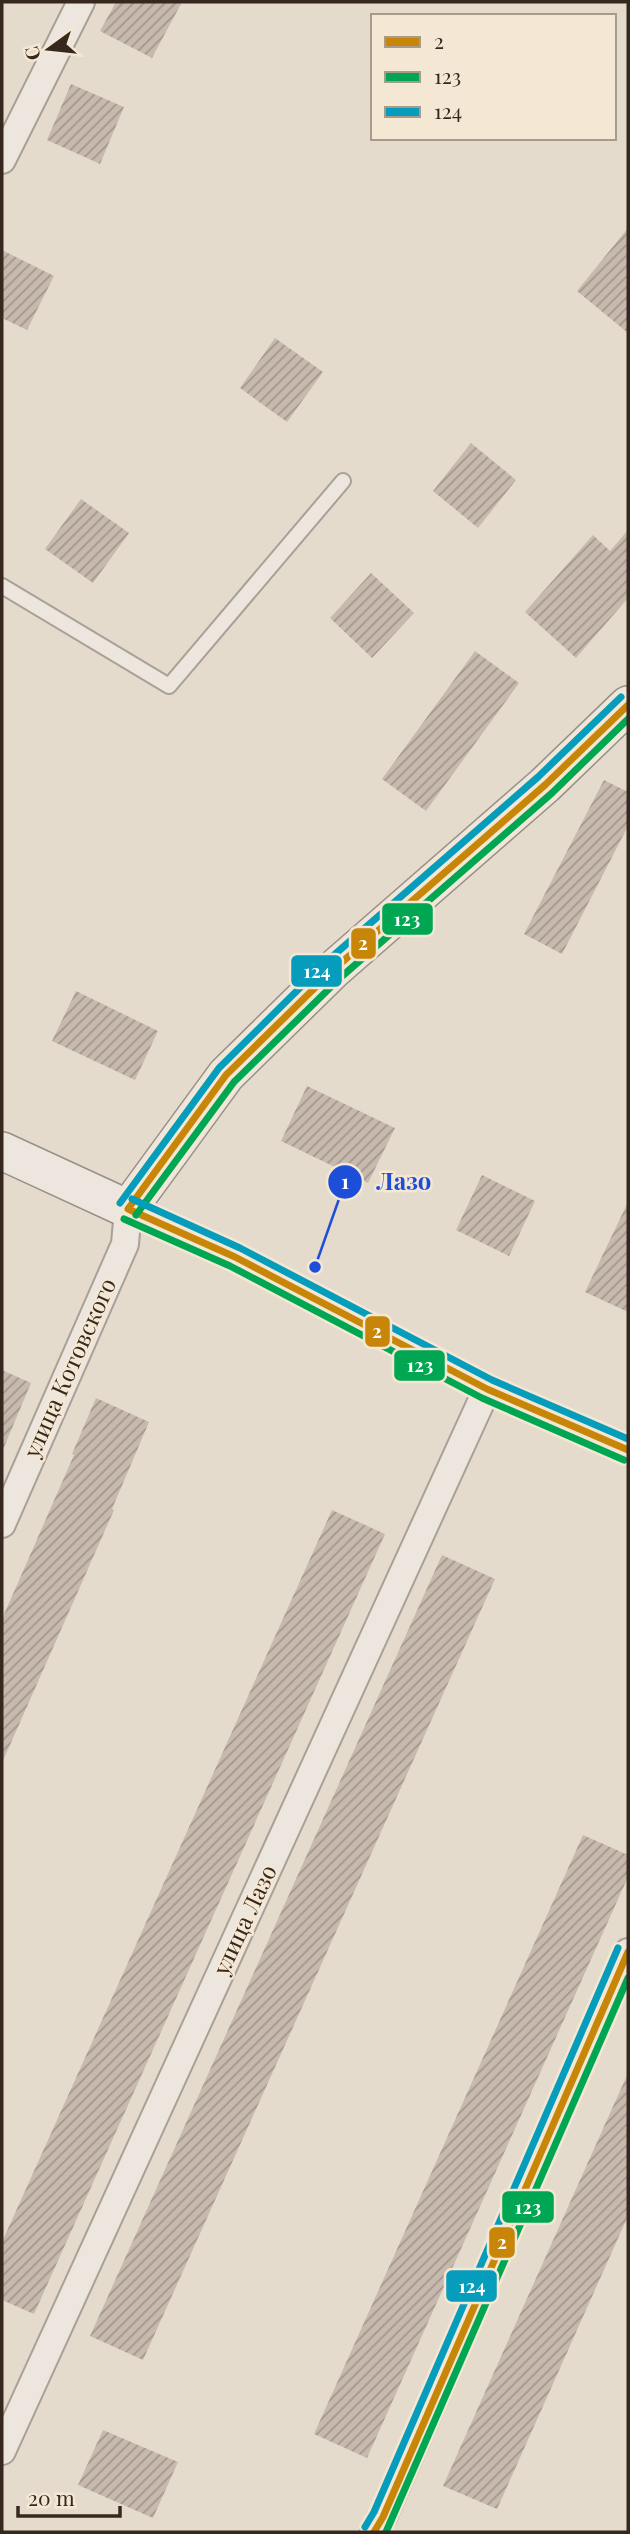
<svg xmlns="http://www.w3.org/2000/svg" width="630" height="2534" viewBox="0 0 630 2534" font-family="'Playfair Display',serif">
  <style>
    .building { fill: url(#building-hatch) }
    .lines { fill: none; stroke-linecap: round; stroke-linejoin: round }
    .lane-casing { stroke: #a9a096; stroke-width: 18 }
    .street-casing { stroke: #a9a096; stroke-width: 30 }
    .secondary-casing { stroke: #988f86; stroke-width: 40 }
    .lane { stroke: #ece6df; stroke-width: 14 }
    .street { stroke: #ece6df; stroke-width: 26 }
    .secondary { stroke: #ece6df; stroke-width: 37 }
    .bus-1-casing { stroke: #f4e7d3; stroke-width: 12 }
    .bus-2-casing { stroke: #f4e7d3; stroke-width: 12 }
    .bus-3-casing { stroke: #f4e7d3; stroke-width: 12 }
    .bus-1 { stroke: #c78608; stroke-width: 7 }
    .bus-2 { stroke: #00a651; stroke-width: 7 }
    .bus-3 { stroke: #069cbc; stroke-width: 7 }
    .labels { text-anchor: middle; stroke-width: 5; stroke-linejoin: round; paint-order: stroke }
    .street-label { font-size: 23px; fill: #37281f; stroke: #f4e7d3 }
    .leader { fill: none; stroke: #1d4ed8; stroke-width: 2.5 }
    .callout-dot { fill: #1d4ed8; stroke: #f4e7d3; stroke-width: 2.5 }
    .mark-label { font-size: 21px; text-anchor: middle; font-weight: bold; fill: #fff }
    .callout-label { font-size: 24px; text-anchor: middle; font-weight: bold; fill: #1d4ed8; stroke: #f4e7d3; stroke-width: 5; stroke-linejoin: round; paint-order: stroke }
    .line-badge { stroke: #f4e7d3; stroke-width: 2.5 }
    .badge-label { font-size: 19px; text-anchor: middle; font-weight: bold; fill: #fff }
  </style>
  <defs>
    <pattern id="building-hatch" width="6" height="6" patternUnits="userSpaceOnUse" patternTransform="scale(1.75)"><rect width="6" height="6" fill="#c7b9ae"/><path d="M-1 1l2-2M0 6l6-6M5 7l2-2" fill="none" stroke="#a2968d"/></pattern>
  </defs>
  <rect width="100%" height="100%" fill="#e4dbcd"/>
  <path class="building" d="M116,2H182L152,58L100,31Z
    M71,84L124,107L100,164L47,140Z
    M628,228V333L577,291Z
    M2,250L54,276L27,330L2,318Z
    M275,338L323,372L287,422L240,388Z
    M471,443L516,480L478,528L433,491Z
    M81,499L129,533L93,583L45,549Z
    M628,530V598L576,658L525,612L593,535L610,551Z
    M371,573L414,613L372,658L330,618Z
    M475,651L519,683L426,811L382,779Z
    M604,780L628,792V826L562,954L524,934Z
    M76,991L158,1031L135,1080L52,1041Z
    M307,1086L395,1128L368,1183L281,1141Z
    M482,1175L535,1201L509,1256L456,1230Z
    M628,1202V1312L585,1292Z
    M2,1370L31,1383L2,1452Z
    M96,1398L149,1422L112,1509L114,1510L2,1763V1619L74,1455L72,1454Z
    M332,1510L385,1534L34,2314L2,2300V2242Z
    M442,1555L495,1579L143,2360L90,2336Z
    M583,1835L628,1855V1877L367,2458L314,2434Z
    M628,2073V2216L497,2509L443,2486Z
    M103,2430L178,2462L153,2518L78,2485Z"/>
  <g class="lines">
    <g class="lane-casing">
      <path id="lane" d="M2,586L169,686L343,481"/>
    </g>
    <g class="street-casing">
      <path id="street" d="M2,160L81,2
        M2,1524L125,1244L128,1209L235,1257L487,1389L628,1450
        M2,2451L487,1389
        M374,2532L383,2517L628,1952"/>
    </g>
    <g class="secondary-casing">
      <path id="secondary" d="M2,1151L128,1209L226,1075L333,970L545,785L628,705"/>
    </g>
    <use href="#lane" class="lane"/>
    <use href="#street" class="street"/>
    <use href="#secondary" class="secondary"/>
    <g class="bus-1-casing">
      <path id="bus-1" d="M128,1209L226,1075L333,970L545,785L628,705
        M128,1209L235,1257L487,1389L628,1450
        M374,2532L383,2517L628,1952"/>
    </g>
    <g class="bus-2-casing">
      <path id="bus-2" d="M136,1215L234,1082L340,978L552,793L628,719
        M124,1219L230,1266L482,1398L624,1460
        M386,2532L628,1978"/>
    </g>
    <g class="bus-3-casing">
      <path id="bus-3" d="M132,1199L240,1248L492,1380L628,1439
        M120,1203L219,1068L326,962L538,777L621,697
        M365,2527L374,2512L618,1948"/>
    </g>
    <use href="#bus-1" class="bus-1"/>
    <use href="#bus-2" class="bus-2"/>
    <use href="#bus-3" class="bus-3"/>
  </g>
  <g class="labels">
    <g class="street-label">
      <text transform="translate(70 1368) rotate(-66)" y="8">улица Котовского</text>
      <text transform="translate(245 1920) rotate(-65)" y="8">улица Лазо</text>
    </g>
  </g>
  <path class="leader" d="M315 1267L345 1182"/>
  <g class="callout-dot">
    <circle cx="315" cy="1267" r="7"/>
    <circle cx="345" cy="1182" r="18"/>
  </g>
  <g class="mark-label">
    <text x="345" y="1189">1</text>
  </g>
  <g class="callout-label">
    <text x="404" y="1190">Лазо</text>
  </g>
  <g class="line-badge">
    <rect x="381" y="902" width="53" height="34" rx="7" fill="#00a651"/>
    <rect x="350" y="927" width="27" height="33" rx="7" fill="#c78608"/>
    <rect x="290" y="954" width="53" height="34" rx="7" fill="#069cbc"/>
    <rect x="364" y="1315" width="27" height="33" rx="7" fill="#c78608"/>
    <rect x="393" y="1349" width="53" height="33" rx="7" fill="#00a651"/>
    <rect x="501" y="2190" width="54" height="34" rx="7" fill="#00a651"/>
    <rect x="488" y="2226" width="28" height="33" rx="7" fill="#c78608"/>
    <rect x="445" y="2269" width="53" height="34" rx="7" fill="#069cbc"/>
  </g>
  <g class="badge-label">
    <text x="407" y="926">123</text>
    <text x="363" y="950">2</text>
    <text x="317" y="978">124</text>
    <text x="377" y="1338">2</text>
    <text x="420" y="1372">123</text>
    <text x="528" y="2214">123</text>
    <text x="502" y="2249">2</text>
    <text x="472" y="2293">124</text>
  </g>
  <rect width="630" height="2534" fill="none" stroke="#37281f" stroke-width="7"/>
  <rect x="371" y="14" width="245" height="126" fill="#f4e7d3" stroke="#a89b8b" stroke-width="2"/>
  <rect x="385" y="37" width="35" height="10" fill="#c78608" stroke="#a89b8b" stroke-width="2"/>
  <text x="434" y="49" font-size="21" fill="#37281f">2</text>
  <rect x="385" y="72" width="35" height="10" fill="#00a651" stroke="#a89b8b" stroke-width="2"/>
  <text x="434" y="84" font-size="21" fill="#37281f">123</text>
  <rect x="385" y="107" width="35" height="10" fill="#069cbc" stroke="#a89b8b" stroke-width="2"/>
  <text x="434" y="119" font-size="21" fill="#37281f">124</text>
  <g transform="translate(49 49) rotate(255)" stroke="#f4e7d3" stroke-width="5" paint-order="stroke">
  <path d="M0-5L12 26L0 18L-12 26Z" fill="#37281f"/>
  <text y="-10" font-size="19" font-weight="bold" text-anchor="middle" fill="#37281f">С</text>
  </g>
  <path d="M18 2506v10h102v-10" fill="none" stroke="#37281f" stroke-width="3.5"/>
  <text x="28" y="2506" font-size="21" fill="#37281f" stroke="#f4e7d3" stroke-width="5" paint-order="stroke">20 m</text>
</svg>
